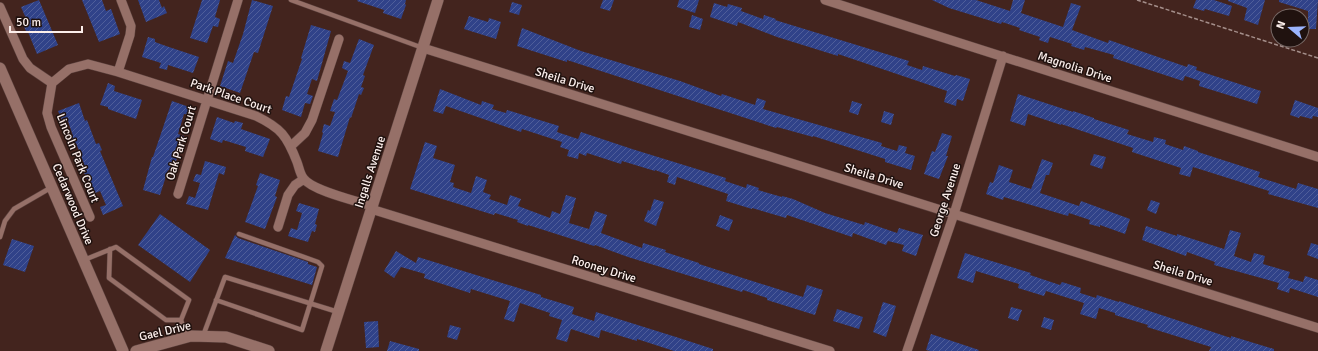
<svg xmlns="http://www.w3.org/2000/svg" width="1318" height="351" viewBox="0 0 1318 351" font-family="Signika,sans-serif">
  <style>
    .building { fill: url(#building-hatch) }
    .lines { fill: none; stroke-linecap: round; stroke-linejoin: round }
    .service-casing { stroke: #5c423e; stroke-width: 5.5 }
    .minor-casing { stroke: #5c423e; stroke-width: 10 }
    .tertiary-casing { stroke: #5c423e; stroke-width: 12 }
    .path { stroke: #a48e8a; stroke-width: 1.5; stroke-dasharray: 4 2; stroke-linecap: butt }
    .service { stroke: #967068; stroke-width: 4.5 }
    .minor { stroke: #967068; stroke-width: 9 }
    .tertiary { stroke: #967068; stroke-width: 11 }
    .labels { text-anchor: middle; stroke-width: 3; stroke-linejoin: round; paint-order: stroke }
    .street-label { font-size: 12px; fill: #fcefec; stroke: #20120f }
  </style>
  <defs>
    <pattern id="building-hatch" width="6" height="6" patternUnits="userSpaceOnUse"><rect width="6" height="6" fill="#304289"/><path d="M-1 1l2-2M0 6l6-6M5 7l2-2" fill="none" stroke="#4f5e9a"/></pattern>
  </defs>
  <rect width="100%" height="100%" fill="#43241e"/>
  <path class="building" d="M39,0L58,45L37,54L28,32L27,33L23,25L28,23L21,7Z
    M82,0H102L106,11L111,9L120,34L99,42Z
    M138,0H159L162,8L164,6L167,13L146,22Z
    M202,0H220L215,17L220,19L218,27L213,26L207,43L190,38Z
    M252,0L273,6L258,53L254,52L240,93L220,86L228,61L233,63L243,34Z
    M358,0H406L405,4L406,5L401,19L383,13L384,10L357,1Z
    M603,0H614L610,11L600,8Z
    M679,0H699L695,13L677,7Z
    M932,0H976L1010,11L1013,0H1025L1021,13L1063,27L1071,3L1081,6L1072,30L1108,43L1109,40L1132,48L1187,67L1188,64L1197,67L1196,70L1261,91L1257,104L1199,86L1200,81L1185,76L1183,81L1113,58L1114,55L1085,47L1084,50L1071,46L1072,44L1050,37L1048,43L1039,40L1040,37L1019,30L1020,28L1002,22L1001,24L949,8Z
    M1196,0H1214L1232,6L1229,16L1205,9L1204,11L1193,8Z
    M1228,0H1265L1258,25L1244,20L1247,8L1228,1Z
    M1279,0H1318L1316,29H1308V11L1279,2Z
    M512,2L522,5L519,15L509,12Z
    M714,3L727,7L728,4L742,8L741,11L763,19L764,15L776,19L775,20L909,61L907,65L922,70L923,66L955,76L956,75L970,79L963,101L957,99L956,106L944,102L947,91L838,54V56L777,37L738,22L737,26L710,17Z
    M692,15L703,19L700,30L689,27Z
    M469,16L488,22L489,18L501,22L496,39L464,29Z
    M311,25L331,31L317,81L312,79L307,94L313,96L310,104L305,103L301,117L282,110L286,96L289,97L302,59L301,58Z
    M522,28L581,51L680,81L721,96L722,94L755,105L757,98L766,101L763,109L882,143L881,146L897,151L899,145L907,147L905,153L915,156L911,170L885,162V159L813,136V137L777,127L776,128L567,60V62L517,46Z
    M148,37L155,39V42L166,46L199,57L193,73L168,65L167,70L159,68L161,63L142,57Z
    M359,39L374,45L363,75L365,76L361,87L364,88L361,95L359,94L351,118L350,117L338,157L318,151L323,133L322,132L324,124L330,126L335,112L330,111L334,99L337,100L348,71L342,68L344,61L350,63Z
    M108,83L115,86L114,91L142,100L136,119L108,109V107L100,105Z
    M440,89L481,105L482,101L494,105L492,109L506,113L507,110L559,126L557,132L578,139L581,132L632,149L726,178L725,181L746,188L747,184L759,188L758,190L782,197V196L793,199L825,213L864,225L865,222L897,233L899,228L923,235L916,256L902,251L904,245L888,241L886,245L853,233L852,237L787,215L786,218L752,208V209L726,201L728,194L677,177L675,185L667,182L669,175L655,170V171L622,161L621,164L587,153L586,156L579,153L578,159L567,156L569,150L560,147L562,142L522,129L521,132L446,106L443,114L433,111Z
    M1018,94L1073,112V111L1094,118V119L1129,130L1127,134L1153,142L1154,137L1166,140L1165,144L1183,150L1184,146L1198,151V152L1260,172L1258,177L1296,189L1298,183L1318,189V208L1268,194L1269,191L1193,167L1190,177L1179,174L1181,168L1132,152L1133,148L1061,124V125L1028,114L1025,126L1010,121Z
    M1295,100L1318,108V117L1313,116L1312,119L1300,116L1299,118L1290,115Z
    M172,101L192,108L190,115L184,114L178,134L184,136L173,171L168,170L160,195L143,190L152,157H153Z
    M852,101L862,104L858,115L849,112Z
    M79,103L85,121L87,120L96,144L99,143L102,150L100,151L123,206L103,215L100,207L106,205L100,191L93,194L83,170L86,169L76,143L71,145L68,138L73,136L68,121L63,123L58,111Z
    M884,111L894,114L891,125L881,122Z
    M217,117L234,123L235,121L243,123L241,129L270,139L263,157L245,151L246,147L223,140L222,143L210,139Z
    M942,133L952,136L946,156H948L939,179L924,174L932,151L935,152Z
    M425,142L437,146L433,158L455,165L450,182L454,183L453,187L471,193L476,176L487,180L483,192L491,195L489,199L507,205L510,195L521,199L518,206L550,218L552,211L560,214L566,195L576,198L569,223L589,229L595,211L607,215L601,233L642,248L643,243L666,250L665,252L699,263V264L803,297L807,285L823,290L815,315L767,300V298L743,290L742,292L628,257L595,245L594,246L528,225V226L517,222L518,220L495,213L494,215L410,189Z
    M1094,154L1106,157L1102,169L1090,165Z
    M1042,159L1053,163L1049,175H1046L1040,193L1079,206L1081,201L1130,219L1125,234L1100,225V227L1089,224L1090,220L1069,213L1068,216L1004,197L1003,200L986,194L990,182L993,183L999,165L1013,170L1009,182L1031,189Z
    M205,161L226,167L224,175L219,173L208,210L186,204L189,196L195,198L200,183L193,181L196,174L201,175Z
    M260,173L280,180L275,196L277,197L265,229L245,222L258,186L256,185Z
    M654,199L664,202L656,226L644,221L648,210L650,211Z
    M1151,200L1160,203L1156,214L1147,210Z
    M299,203L319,209L315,224L317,225L315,232L312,231L308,242L288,236L291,228L297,230L302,213L296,211Z
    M160,214L210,250L190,282L138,245Z
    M720,215L733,220L729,231L716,226Z
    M1146,226L1177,236V234L1224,249L1230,230L1241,233L1234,256L1251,262L1254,253L1265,256L1263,264L1290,272L1288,278L1303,282L1305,276L1318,280V297L1290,288L1289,293L1277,289L1279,283L1214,265L1215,262L1187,252L1186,256L1142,240Z
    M235,235L238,238L308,262V264L317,267L312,285L225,258Z
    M12,239L34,246L25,272L3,265Z
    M1311,243L1318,245V259L1307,255Z
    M396,251L416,263L418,257L541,295V297L574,307L572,314L594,321L596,312L676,337L713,349V351H674L637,339V341L601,330L599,338L571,329L567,342L556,339L562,320L549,316L550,313L520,303L514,322L504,319L510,301L471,289L470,293L430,280L424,278L425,274L401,267L394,278L384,271Z
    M965,253L1031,273L1030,275L1060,285L1062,282L1081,288L1080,293L1096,298L1097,295L1119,302V301L1231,338V336L1274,349V351H1209L1211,347L1147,327L1148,325L1115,315V313L1099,308L1096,319L1080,314L1084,303L1046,291L1044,296L1018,288L1019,284L976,271L973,283L957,278Z
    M883,302L896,306L886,337L873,332Z
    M1011,307L1022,310L1018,321L1008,318Z
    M837,309L863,317L859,329L833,321Z
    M1044,317L1054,320L1051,330L1041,327Z
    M378,321L379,347L366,348L364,322Z
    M450,325L461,328L457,340L447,337Z
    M931,334L979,350L978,351H930L926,350Z
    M390,341L419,349V351H387Z"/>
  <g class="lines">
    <g class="service-casing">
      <path id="service" d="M291,0L423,48
        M0,237L5,221L14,209L52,187
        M110,249L109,278L166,320H181
        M84,260L116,247L189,300L181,320L186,337
        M216,300L302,330L322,266L318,262L239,234
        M203,336L225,277L338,312"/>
    </g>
    <g class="minor-casing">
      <path id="minor" d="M825,0L1318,157
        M0,7L23,59L30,68L52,83
        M423,48L1318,328
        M118,72L130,35L131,26L121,0
        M52,83L69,69L88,64L118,72L256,116C281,128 287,136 297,162C299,167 300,175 304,179C313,191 357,201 372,206
        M52,83L47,113L51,127L90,217
        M291,146L305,133L312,120L339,39
        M178,194L238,0
        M371,209L830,351
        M278,227L288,195L295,185L304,179
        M907,351L954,214L1003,56"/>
    </g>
    <g class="tertiary-casing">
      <path id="tertiary" d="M0,68L123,351
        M136,351L191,336L226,337L269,351
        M326,351L438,0"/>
    </g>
    <path class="path" d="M1137,0L1318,58"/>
    <use href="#service" class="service"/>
    <use href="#minor" class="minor"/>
    <use href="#tertiary" class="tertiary"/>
  </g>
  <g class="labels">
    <g class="street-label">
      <text transform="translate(1075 67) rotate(18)" y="4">Magnolia Drive</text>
      <text transform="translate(565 80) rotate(17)" y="4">Sheila Drive</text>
      <text transform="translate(231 96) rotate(19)" y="4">Park Place Court</text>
      <text transform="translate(181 143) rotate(-73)" y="4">Oak Park Court</text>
      <text transform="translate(78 158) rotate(68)" y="4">Lincoln Park Court</text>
      <text transform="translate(370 172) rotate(-72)" y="4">Ingalls Avenue</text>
      <text transform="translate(874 176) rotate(17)" y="4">Sheila Drive</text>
      <text transform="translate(945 200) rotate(-72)" y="4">George Avenue</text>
      <text transform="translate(73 204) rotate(67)" y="4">Cedarwood Drive</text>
      <text transform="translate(604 269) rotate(17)" y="4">Rooney Drive</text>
      <text transform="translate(1183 273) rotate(17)" y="4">Sheila Drive</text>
      <text transform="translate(165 331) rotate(-13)" y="4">Gael Drive</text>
    </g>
  </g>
  <g transform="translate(1290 28) rotate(289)"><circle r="19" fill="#20120f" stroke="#786a67"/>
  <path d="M0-3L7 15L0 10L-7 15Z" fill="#9bb4fd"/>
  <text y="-6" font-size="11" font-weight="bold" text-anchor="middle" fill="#fcefec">N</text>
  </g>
  <path d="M10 26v6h72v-6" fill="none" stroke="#fcefec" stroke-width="2"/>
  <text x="16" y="26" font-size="12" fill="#fcefec" stroke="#20120f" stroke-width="3" paint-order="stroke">50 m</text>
</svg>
